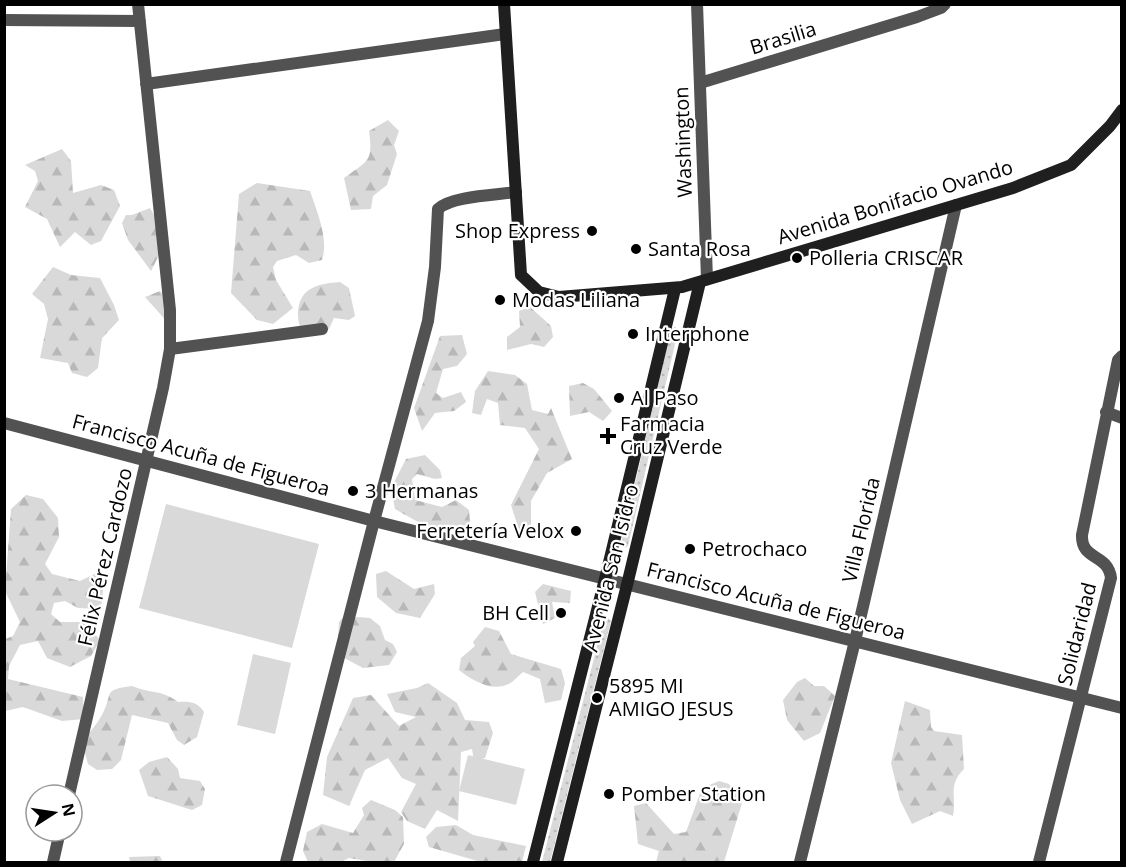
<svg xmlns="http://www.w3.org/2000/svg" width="1126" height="867" viewBox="0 0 1126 867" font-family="'Open Sans',sans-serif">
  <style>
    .grass { fill: url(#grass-dots) }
    .forest { fill: url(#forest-firs) }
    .pitch { fill: #d9d9d9 }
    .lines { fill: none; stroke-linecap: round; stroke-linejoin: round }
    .minor { stroke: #525252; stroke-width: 12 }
    .tertiary { stroke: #525252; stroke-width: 12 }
    .secondary { stroke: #1f1f1f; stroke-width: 12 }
    .poi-dot { fill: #000; stroke: #fff; stroke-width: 2 }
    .labels { text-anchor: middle; stroke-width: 4.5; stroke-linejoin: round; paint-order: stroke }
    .street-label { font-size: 20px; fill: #000; stroke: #fff }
    .poi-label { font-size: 20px; fill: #000; stroke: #fff; text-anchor: start }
  </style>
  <defs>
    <pattern id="grass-dots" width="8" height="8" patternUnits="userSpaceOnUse" patternTransform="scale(1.5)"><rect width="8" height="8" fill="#d9d9d9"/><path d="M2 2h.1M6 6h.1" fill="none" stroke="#b8b8b8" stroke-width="1.8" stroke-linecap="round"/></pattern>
    <pattern id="forest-firs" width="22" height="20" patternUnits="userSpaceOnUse" patternTransform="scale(1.5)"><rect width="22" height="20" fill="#d9d9d9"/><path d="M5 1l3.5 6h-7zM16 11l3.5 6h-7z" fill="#b8b8b8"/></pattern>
  </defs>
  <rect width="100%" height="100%" fill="#fff"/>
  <path class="grass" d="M675,327L678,331L628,546L625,548L621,544L671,329Z
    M607,617L611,621L550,862H542L604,619Z"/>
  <path class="forest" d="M388,120L399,131L394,145L397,154L387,185L373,196L371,209L351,210L344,178C369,160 373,162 369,131Z
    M62,149L71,161L73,193L101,185L114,190L120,206L101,241L91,245L75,232L60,247L47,219L25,207L38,181L35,171L25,165Z
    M257,183L310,191C317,212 329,239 322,260L309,263L296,255L277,261L273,267L276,280L293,308L273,324L257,320L231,293L239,194Z
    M150,208L157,220L162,249L151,271L128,240L122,223L126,215H132Z
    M53,267L71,275L100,278L114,305L119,320L102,338L98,368L87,377L72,373L68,363L40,358L48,319L44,304L32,294Z
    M340,282L349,288L355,316L349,320L334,318L329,329L305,334C299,326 298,323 298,312C300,287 318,284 340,282Z
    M160,291L172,304L169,324L145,297Z
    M530,307L551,326L553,337L544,347L531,344L507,350V337L520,327L519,311Z
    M462,335L467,354L457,366L443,369L436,393L443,398L461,392L466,402L454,411L435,413L422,431L414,408L440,336Z
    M488,371L515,375L527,384L532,410L548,414L551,408L572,459L547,473L531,501V530L520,533L511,505L539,449L525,428L500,425L498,403L487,399L481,415L472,413L475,391Z
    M583,383L594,389L612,411L603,421L589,412L570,416L569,386Z
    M425,455L440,470L442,478L435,479L417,474L412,479L415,500L442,507L456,500L469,510L470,522C447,540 417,522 395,509L391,488L406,459Z
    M26,495L43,499L58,518L59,537L45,564L52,574L80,581L97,573L104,581L101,609L78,608L65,601L54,603L51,614L60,622H85L100,640L91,656L70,667L47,658L38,641L20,645L9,666L8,679L83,697L84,719L62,721L23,707L5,711V639L13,636L20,622L5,591L11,509Z
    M386,571L414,589L434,584L435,594L420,618L396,613L377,597L376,574Z
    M543,584L571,591L570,603L552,602L555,618L543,624L535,592Z
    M344,616L370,618L380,626L385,640L393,644L397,652L389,665L363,668L337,654L339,622Z
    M485,627L499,631L511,654L561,669L565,683L561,700L545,703L540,679L523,672C519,675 516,679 512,682C494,694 473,681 459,670L461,658L475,646L473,642Z
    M805,678L814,686H824L835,696L820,733L804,741L787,720L783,700L797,682Z
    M428,683L457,703L465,720L489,722L493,733L485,758L474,761L472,749L461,752L458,821L437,810L425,829L407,821L401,812L416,784L402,778L388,758L365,770L349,806L323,795L327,757L353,698L371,695L399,726L416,717L395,712L387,694L417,688Z
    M132,686C151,694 161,689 178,702C189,701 198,702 204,712L197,737L184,745L177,740L168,723L132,715L121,760L112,769L97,770L88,764L82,742C89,733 97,724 102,715C114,693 101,690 132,686Z
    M905,701L930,710L931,727L934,731L962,735L964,769C947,786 957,796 953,816L940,811L912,824L900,800L891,763Z
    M167,757L178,769L180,778L200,781L205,789L202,805L192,810L148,796L139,770L149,762Z
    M719,781L729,784L742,803L724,862H656L659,851L638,844L634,806L646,803L674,834L686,832L702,788Z
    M371,800L395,810L403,817L404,844L394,862H372L349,858L341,862H308L303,851L307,832L322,824L353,833L364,815L362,808Z
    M456,825L473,835L526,846L522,862H481L429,847L426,837L436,827Z
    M160,856L163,862H130L129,857Z"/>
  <path class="pitch" d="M166,504L319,544L292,648L139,608Z
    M253,654L291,663L275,734L237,725Z
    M468,755L525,769L516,805L459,791Z"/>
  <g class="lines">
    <path class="minor" d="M697,4L707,279
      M4,20L140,21
      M700,83L917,17L941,8L945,4
      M146,84L505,34
      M170,349L322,329
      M1106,412L1122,418
      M69,795L163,388L170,349V310L138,4
      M53,862L60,831
      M286,862L374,521L428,321L435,267L438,209C451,196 497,195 516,192
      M800,862L855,641L956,205
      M1039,862L1111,578C1108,553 1081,561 1082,535L1118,360L1122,356"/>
    <path class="tertiary" d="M4,423L374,521L1122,708"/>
    <path class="secondary" d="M504,4L521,275L539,292L559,297L682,287L1013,188L1071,165L1110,126L1122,110
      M533,862L605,579L675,289
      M557,862L627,585L700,282"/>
  </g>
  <g class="poi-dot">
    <circle cx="592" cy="231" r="6"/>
    <circle cx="636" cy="249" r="6"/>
    <circle cx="797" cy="258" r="6"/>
    <circle cx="500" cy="300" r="6"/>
    <circle cx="633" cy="334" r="6"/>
    <circle cx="619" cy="398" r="6"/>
    <path d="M605 427h6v6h6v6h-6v6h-6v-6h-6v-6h6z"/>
    <circle cx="353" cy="491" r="6"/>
    <circle cx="576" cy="531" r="6"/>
    <circle cx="690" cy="549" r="6"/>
    <circle cx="561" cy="613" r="6"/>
    <circle cx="597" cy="698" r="6"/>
    <circle cx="609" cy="794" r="6"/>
  </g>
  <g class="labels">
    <g class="street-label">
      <text transform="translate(783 38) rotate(-17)" y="7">Brasilia</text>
      <text transform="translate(683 142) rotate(-92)" y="7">Washington</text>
      <text transform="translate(895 202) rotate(-17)" y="7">Avenida Bonifacio Ovando</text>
      <text transform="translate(201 455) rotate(15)" y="7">Francisco Acuña de Figueroa</text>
      <text transform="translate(861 530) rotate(-77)" y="7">Villa Florida</text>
      <text transform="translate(105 557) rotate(-77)" y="7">Félix Pérez Cardozo</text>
      <text transform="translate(611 568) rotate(-76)" y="7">Avenida San Isidro</text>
      <text transform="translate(776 601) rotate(14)" y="7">Francisco Acuña de Figueroa</text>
      <text transform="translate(1077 634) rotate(-76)" y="7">Solidaridad</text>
    </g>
    <g class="poi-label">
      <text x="580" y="238" text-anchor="end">Shop Express</text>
      <text x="648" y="256">Santa Rosa</text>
      <text x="809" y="265">Polleria CRISCAR</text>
      <text x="512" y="307">Modas Liliana</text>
      <text x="645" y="341">Interphone</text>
      <text x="631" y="405">Al Paso</text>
      <text x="620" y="431">Farmacia<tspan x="620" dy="23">Cruz Verde</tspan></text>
      <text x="365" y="498">3 Hermanas</text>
      <text x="564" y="538" text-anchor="end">Ferretería Velox</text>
      <text x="702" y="556">Petrochaco</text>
      <text x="549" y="620" text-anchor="end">BH Cell</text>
      <text x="609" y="693">5895 MI<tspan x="609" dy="23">AMIGO JESUS</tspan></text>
      <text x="621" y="801">Pomber Station</text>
    </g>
  </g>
  <rect width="1126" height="867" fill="none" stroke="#000000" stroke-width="12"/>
  <g transform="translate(54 813) rotate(78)"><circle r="28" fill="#ffffff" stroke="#999999" stroke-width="1.5"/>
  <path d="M0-4.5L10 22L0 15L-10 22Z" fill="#000000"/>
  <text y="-9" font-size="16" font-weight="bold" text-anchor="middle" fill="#000000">N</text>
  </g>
</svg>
